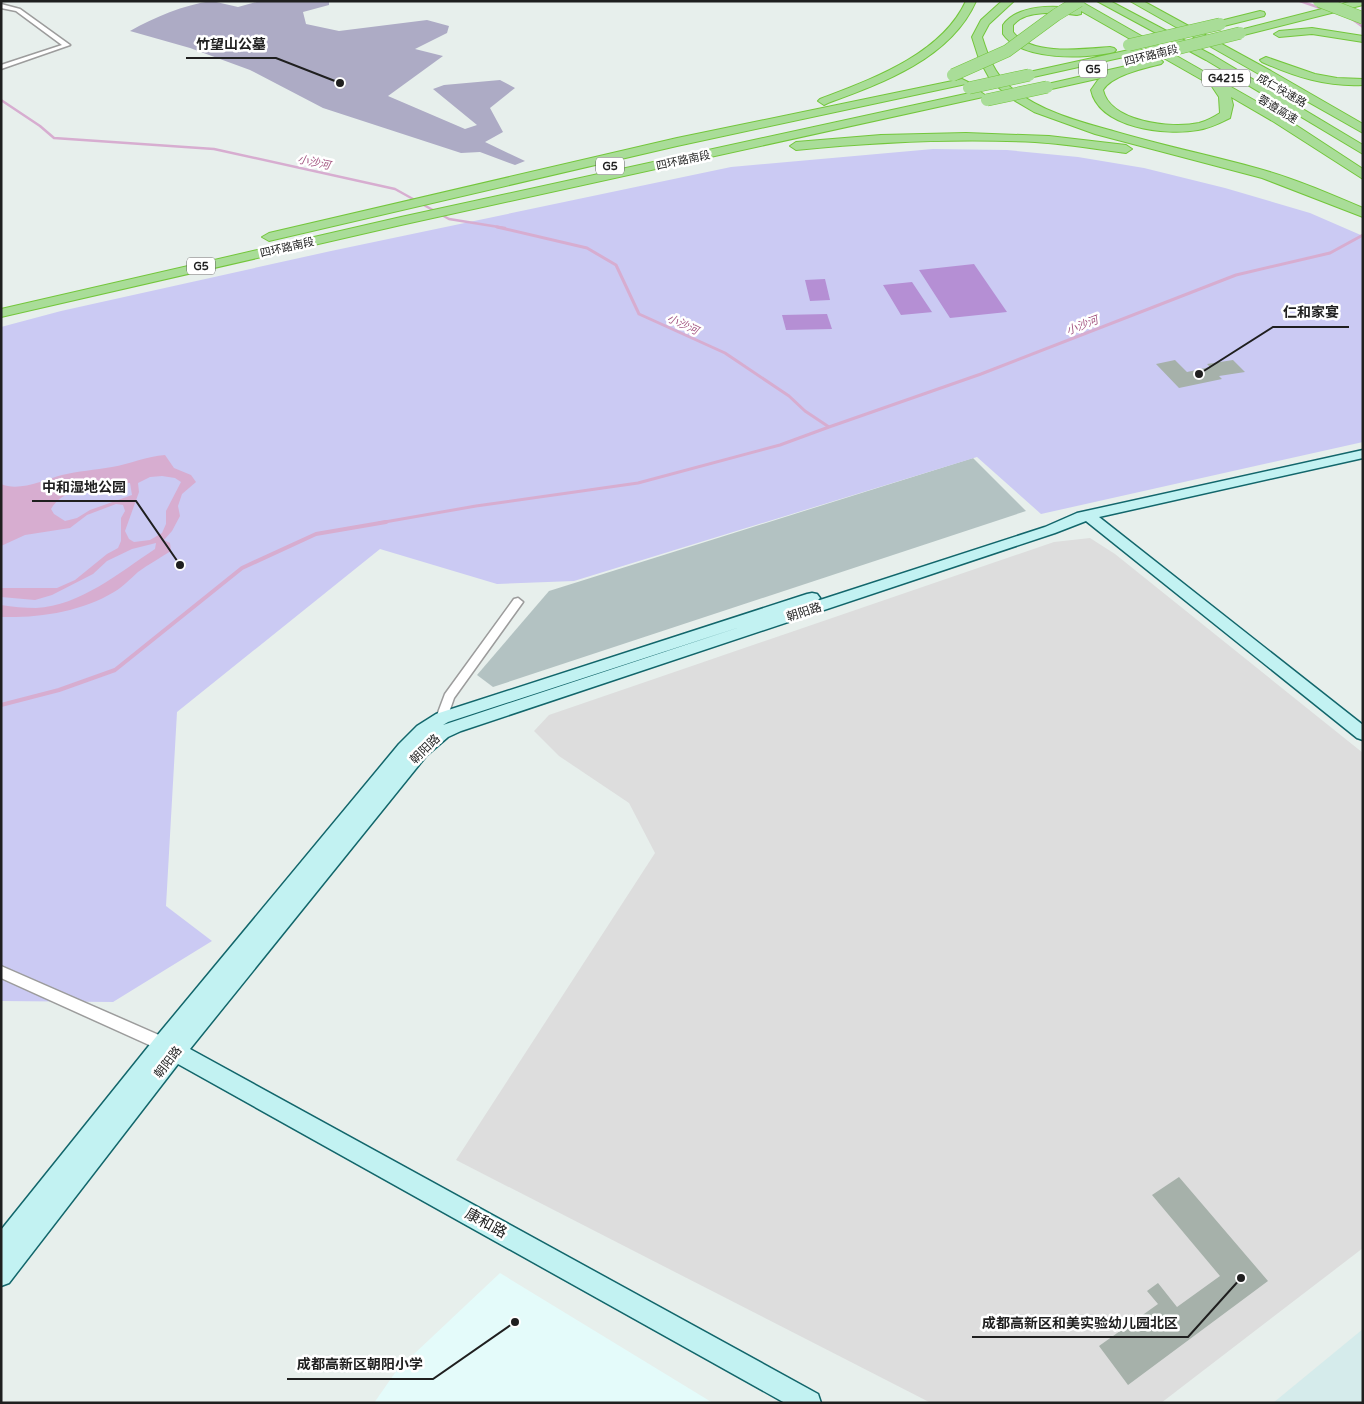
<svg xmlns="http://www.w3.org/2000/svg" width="1364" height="1404" viewBox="0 0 1364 1404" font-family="'Varela Round','Noto Sans SC',sans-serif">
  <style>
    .residential { fill: #ddd }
    .education { fill: #e4fbfa }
    .construction { fill: #b3c2c2 }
    .farmland { fill: #d5ebeb }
    .cemetery { fill: #adabc5 }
    .park { fill: #cbcaf3 }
    .pitch { fill: #b58fd4 }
    .water { fill: #d7add0; fill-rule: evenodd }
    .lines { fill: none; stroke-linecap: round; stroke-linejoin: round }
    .stream-far2 { stroke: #d7add0; stroke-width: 2.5 }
    .stream-far1 { stroke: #d7add0; stroke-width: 3 }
    .stream { stroke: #d7add0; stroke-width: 4 }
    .building { fill: #a6b1aa }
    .street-casing { stroke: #9c9c9c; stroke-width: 3 }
    .secondary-casing { stroke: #12666b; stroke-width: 3 }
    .highway-casing { stroke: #73c63b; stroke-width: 2 }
    .street { fill: #fff; fill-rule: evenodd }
    .secondary { fill: #c2f2f2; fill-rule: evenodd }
    .highway { fill: #a9dd98; fill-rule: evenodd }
    .highway-bridge-casing { stroke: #73c63b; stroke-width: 13; stroke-linecap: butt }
    .highway-bridge { stroke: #a9dd98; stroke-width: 12 }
    .labels { text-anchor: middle; stroke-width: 5; stroke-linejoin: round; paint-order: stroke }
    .far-street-label { font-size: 11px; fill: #1f1f1f; stroke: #fff }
    .shield { fill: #fff; stroke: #626262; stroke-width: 1 }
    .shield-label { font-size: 11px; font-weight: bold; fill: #1f1f1f }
    .far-water-label { font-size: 11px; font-style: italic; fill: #a45782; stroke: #fff }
    .street-label { font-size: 12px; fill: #1f1f1f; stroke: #fff }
    .near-street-label { font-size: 15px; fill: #1f1f1f; stroke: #fff }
    .leader { fill: none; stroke: #1f1f1f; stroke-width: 2 }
    .callout-dot { fill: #1f1f1f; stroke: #fff; stroke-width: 2 }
    .callout-label { font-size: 14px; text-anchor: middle; font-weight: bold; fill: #1f1f1f; stroke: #fff; stroke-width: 5; stroke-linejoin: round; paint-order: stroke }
  </style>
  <rect width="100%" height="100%" fill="#e7efec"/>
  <path class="residential" d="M1090,538L1115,554L1363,753V1248L1161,1403H931L456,1160L655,853L629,803L559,756L534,731L549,715L1054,542Z"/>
  <path class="education" d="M500,1273L713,1403H374L397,1370Z"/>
  <path class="construction" d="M973,458L1026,511L493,687L477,675L549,591Z"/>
  <path class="farmland" d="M1363,1329V1403H1273Z"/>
  <path class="cemetery" d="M212,1L238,7L260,1H329V5L303,12L306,24L339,31L427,20L449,26L447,33L415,49L443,56L388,96L465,129L477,125L433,89L444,85L500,80L515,88L490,108L503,132L485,142L525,161L515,165L480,152L461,153L323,108L250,70L190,48L130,31C155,17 183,5 212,1Z"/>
  <path class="park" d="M933,149L1007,150L1078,157L1144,168L1225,188L1310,213L1363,236V442L1041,514L977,457L574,581L497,584L380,549L177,712L166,906L212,941L113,1002L1,1001V327L61,311L331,251L731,167Z"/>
  <path class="pitch" d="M974,264L1007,312L950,318L919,270Z
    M825,279L830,300L810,301L805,280Z
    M912,282L932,312H933L901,315L883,285Z
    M827,314L832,329L786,330L782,315Z"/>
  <path class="water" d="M165,455L174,468L191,475L196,482L182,494L178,506L180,516L172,531L164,540L170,543L171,551C160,558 149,564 138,572C130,579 123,587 114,592C81,612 39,618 1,617V605C12,607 25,608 36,608C80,606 120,572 155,549L156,543L132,549L107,561L93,574L52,595L35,600L1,597V588H57L75,580L107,554L118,548L121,541V518L125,511L123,505L116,504L87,515L70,528L25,535L1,546V484C19,492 44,480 62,475C78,471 95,470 112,467C130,464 147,456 165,455ZM162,476L175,478L181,482L166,511V524L162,533L150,540L134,542L129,539L125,531L139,492L138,483L150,477ZM117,483H130L132,495L90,510L77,518L65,521L54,514L51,509C63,488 95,486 117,483Z"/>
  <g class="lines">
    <path class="stream-far2" d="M1300,1L1326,10
      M1352,19L1363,27
      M1,100L40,126L54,138L214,149L395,189L449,219L505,228"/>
    <path class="stream-far1" d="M497,227L587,248L616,265L639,314L725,353L789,396L805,411L829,427L981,374L1236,275L1330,253L1363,235
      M379,523L476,506L638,483L780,445L829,427"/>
    <path class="stream" d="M1,705L59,690L115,670L242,568L316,534L386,522"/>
  </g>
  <path class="building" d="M1175,360L1187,372L1210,367L1207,364L1233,360L1245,372L1219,376L1222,379L1179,388L1156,364Z
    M1179,1177L1268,1281L1128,1385L1099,1346L1158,1304L1147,1291L1158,1283L1177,1307L1220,1276L1152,1195Z"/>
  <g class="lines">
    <g class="street-casing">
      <path id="street" d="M1,4L20,9L70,45L1,69V65L62,45L16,11L1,8Z
        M518,598L523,602L454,698L446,721H438L436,718L445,694L514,599Z
        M1,966L168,1039L170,1044L168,1049L163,1050L158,1049L1,978Z"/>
    </g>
    <g class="secondary-casing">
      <path id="secondary" d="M1363,450V458L1099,517L1363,725V740L1357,738L1086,521L1055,533L461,731L448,737L427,755L190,1049L818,1394L821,1403H785L178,1064L9,1283L1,1286V1230L156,1037L399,744L417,726L436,714L807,594L812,593L817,594L820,598L817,601L1045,527L1077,513ZM743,626L449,723L443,725L448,722Z"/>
    </g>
    <g class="highway-casing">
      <path id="highway" d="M966,1H976C951,58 883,83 828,103L824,105L818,101L820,99C872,79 941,55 966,1Z
        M1002,1H1014L989,24L982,37C988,56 994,73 1009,86C1039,111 1077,121 1113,131C1160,145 1209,155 1256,168C1293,178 1328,193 1363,208V217L1262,178L1095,134L1034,112L1012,99L991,81L979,59L972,37L981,20Z
        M1067,1H1080L1282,116L1363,169V179L1274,122L1231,97L1233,105L1230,118C1220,123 1210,128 1198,130C1166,136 1099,128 1091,90L1098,80L1101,78L1047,90L1043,89L1041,87L1043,85L1157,59L1161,60L1163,62L1161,64C1145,68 1112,75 1103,90C1110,122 1171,129 1199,123C1206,121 1214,117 1220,113L1219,97L1211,85L1081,11V14L1077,15C1059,13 1026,9 1013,25V32C1031,56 1084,49 1110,47L1114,48L1116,50L1114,52C1086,59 1021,61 1003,34V25C1018,4 1055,5 1079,9Z
        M1097,1H1110L1214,56L1363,145V154L1206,60Z
        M1130,1H1143L1271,71L1363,124V133Z
        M1353,1H1363V5L1240,36L1235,33L1236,31Z
        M1260,11L1264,12L1265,14L1264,16L1220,27L1215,24L1216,22Z
        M1312,28L1363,36V42L1312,34L1279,37L1274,34L1279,31Z
        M1138,48L1144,51L1142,53L1029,78L1023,75L1029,72Z
        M1266,57L1315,74L1337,78L1363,79V85C1327,87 1295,77 1262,62L1260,60Z
        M962,79L968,82L966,84L677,146L269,241L262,237L269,233L677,138Z
        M979,91L985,95L983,97L401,225L1,317V309L401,217Z
        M966,133L1049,136L1126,145L1132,149L1126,153C1096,149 1066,144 1035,142C955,138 876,142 796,150L790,146L796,142L881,135Z"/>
    </g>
    <use href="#street" class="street"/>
    <use href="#secondary" class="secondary"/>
    <use href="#highway" class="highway"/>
    <g class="highway-bridge-casing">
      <path id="highway-bridge" d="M1319,1L1363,18
        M1129,45L1220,24
        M1147,56L1240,33
        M953,75L1007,51L1056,15L1079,1
        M969,88L1029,75
        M987,100L1047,87"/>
    </g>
    <use href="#highway-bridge" class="highway-bridge"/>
  </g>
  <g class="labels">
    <g class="far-street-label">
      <text transform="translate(1151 55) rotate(-14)" y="4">四环路南段</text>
      <text transform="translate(1282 90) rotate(30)" y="4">成仁快速路</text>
      <text transform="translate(1278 109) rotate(31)" y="4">蓉遵高速</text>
      <text transform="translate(683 160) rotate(-12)" y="4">四环路南段</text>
      <text transform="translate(287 247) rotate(-13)" y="4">四环路南段</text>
    </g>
    <g class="shield">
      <rect x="1079" y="60.5" width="28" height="17" rx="4"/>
      <rect x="1202" y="69.5" width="48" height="17" rx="4"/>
      <rect x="596" y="157.5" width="28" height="17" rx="4"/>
      <rect x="187" y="257.5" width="28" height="17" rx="4"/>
    </g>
    <g class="shield-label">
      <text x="1093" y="73">G5</text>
      <text x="1226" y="82">G4215</text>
      <text x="610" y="170">G5</text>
      <text x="201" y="270">G5</text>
    </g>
    <g class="far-water-label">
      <text transform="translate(314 162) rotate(12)" y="4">小沙河</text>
      <text transform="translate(683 324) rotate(25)" y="4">小沙河</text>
      <text transform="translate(1082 325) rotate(-21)" y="4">小沙河</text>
    </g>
    <g class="street-label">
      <text transform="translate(804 612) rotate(-18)" y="4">朝阳路</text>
      <text transform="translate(425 749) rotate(-44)" y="4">朝阳路</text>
      <text transform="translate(168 1062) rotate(-52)" y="4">朝阳路</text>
    </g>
    <g class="near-street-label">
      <text transform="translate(486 1223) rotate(29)" y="5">康和路</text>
    </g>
  </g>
  <path class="leader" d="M340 83L276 58H186M1199 374L1273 327H1349M180 565L136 501H32M1241 1278L1188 1337H972M515 1322L433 1379H287"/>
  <g class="callout-dot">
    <circle cx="340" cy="83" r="5"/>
    <circle cx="1199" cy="374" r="5"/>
    <circle cx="180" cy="565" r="5"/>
    <circle cx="1241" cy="1278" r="5"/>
    <circle cx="515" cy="1322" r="5"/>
  </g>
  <g class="callout-label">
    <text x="231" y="49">竹望山公墓</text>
    <text x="1311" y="317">仁和家宴</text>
    <text x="84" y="492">中和湿地公园</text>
    <text x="1080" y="1328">成都高新区和美实验幼儿园北区</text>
    <text x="360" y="1369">成都高新区朝阳小学</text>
  </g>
  <rect width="1364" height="1404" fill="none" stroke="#1f1f1f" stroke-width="5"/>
</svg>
